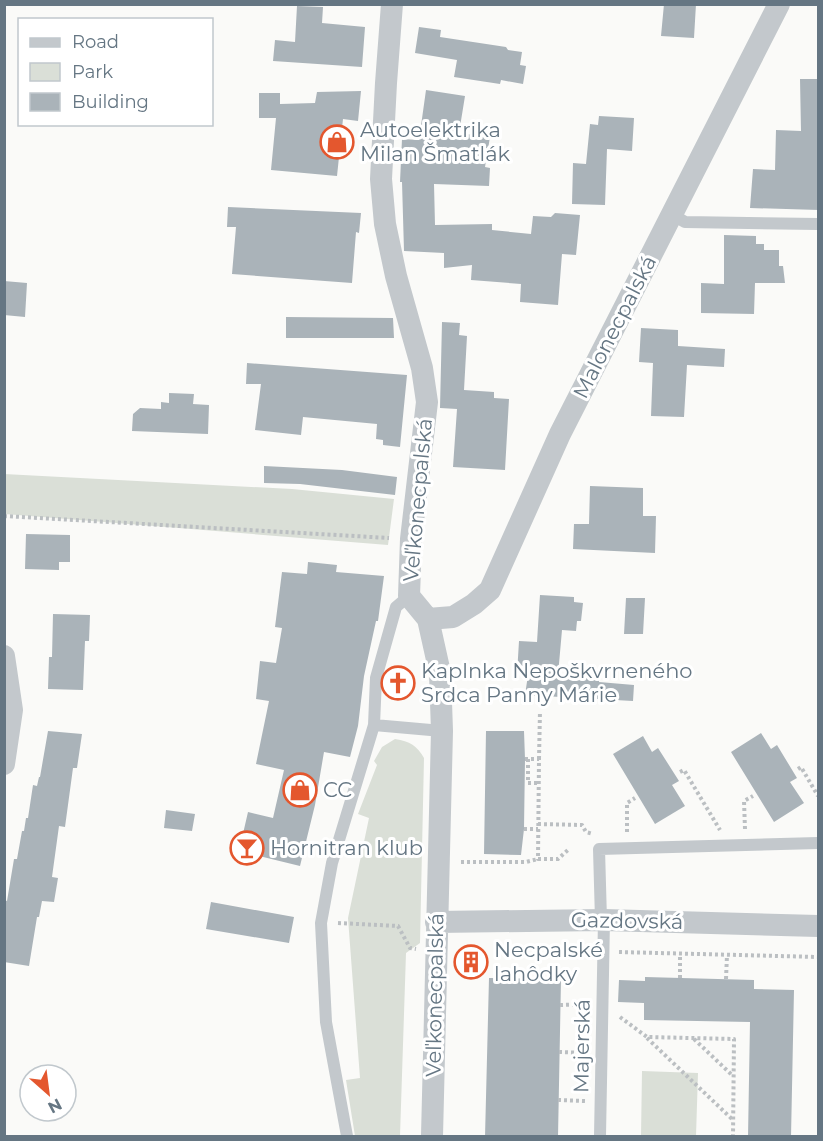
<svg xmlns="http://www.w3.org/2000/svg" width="823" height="1141" viewBox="0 0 823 1141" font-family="Montserrat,sans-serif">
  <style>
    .green { fill: #dadfd7 }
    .building { fill: #aab3b9 }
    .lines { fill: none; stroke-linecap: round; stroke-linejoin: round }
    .path { stroke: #bbbfc2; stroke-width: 4; stroke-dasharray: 3 3; stroke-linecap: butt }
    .lane { stroke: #c3c8cc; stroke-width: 12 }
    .street { stroke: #c3c8cc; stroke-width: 22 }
    .labels { text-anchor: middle; stroke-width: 6; stroke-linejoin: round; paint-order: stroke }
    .poi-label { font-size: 21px; fill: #657683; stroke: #fff; text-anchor: start }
    .street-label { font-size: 21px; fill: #657683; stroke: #fff }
  </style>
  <rect width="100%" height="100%" fill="#fafaf8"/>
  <path class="green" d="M4,474L292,489L394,499L388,545L5,514Z
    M395,739C410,741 417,746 424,758L420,943L406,953L400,1136H355L346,1080L360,1078L348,918L369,818L358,814L377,765L374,761L382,747Z
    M642,1071L698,1073L696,1136H641Z"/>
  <path class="building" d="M664,4H696L694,38L661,36Z
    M297,6L323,7L322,23L365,27L362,67L273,61L275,40L295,42Z
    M419,27L441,30L440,37L506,47L508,50L522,52L520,65L526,66L523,84L501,80L500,84L454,77L457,60L415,53Z
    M800,79H819V210L750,208L753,169L775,170L776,130L801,131Z
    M426,90L465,96L459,133L490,137L485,167L490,168L489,186L434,184L435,225L492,224V230L531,234L533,216L551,217L555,213L580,215L576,255L562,254L558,305L520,302L521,284L471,280L472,265L444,268V253L404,251L402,182H400L402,139L419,140Z
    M361,91L358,121L343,119L337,176L271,170L276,118H259V93H280V104L315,103L317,92Z
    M599,116L634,118L632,151L607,149L605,205L572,204L573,163L586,164L590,124L598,125Z
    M228,207L361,213L359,233L356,232L352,283L232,274L236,227H227Z
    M724,235L756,236V244H764V250H779V266H783L785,283H755L754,314L701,313V283L724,284Z
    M4,281L27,283L25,317L4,315Z
    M286,317L393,318L394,338H286Z
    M442,322L460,323L459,335L467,336L464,390L494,392V398L509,399L505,470L453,467L457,409L440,408Z
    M641,328L678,330V346L725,349L724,367L687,365L684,417L651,416L653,363L639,362Z
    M247,363L407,375L400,447L383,445V440L376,439L377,424L303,417L301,435L255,430L261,384H246Z
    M169,393L194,394L193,404L209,405L208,434L132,431L133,414L140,408L161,409V402L169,403Z
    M264,466L342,470L397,477L395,495L300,484L264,483Z
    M590,486L643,488V516H656L655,553L573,549L574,524H589Z
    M26,534L70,535V562H59V570L25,569Z
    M308,562L337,565L336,572L384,576L378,621H376L364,676L358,726L350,757L324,752L315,805L300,866L239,851L248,812L273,818L284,770L256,764L269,701L256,699L260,661L276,663L282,628L275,627L282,572L307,574Z
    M540,595L574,597V602L583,603L581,621H577L576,631L562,630L558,675L599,677V682L634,685L633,701L525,695L528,675L517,674L519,641L537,642Z
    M626,598H645L643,634H624Z
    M53,614L90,615L89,641H85L83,690L48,689L49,657H52Z
    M48,731L82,734L77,768H73L65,827L59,826L52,877L58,878L54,902L42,901L39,917H37L29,966L4,962V900L7,901L14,859H17L22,831H24L26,818H28L33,785L37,786L39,777H40Z
    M486,731H524L525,759L524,829L521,855L484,854Z
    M761,733L771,749L777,745L797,778L790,782L804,803L774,822L731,752Z
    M643,736L652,752L658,748L679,781L672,785L685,806L655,824L613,754Z
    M166,810L195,814L192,831L164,828Z
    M211,902L294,917L289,943L206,929Z
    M645,977L754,980V989L794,990L791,1137H748L750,1022L644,1020V1003L618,1002L619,980L645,981Z
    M489,978L561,979L558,1137H485Z"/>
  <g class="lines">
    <path class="path" d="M4,516L389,538
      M525,759H539L538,859H558L568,850
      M528,759V783H539
      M539,759L540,711
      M798,769L801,767L818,796
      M680,772L684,770L720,830
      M538,824L582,825L586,832L593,834
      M524,829H538
      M745,829L744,801L753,796
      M627,832V803L635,798
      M461,862H526L538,859
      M338,923L398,926L410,948L416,949
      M619,952L818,957
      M680,978V954
      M726,979L727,955
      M560,1005L587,1004
      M620,1017L647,1037L734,1039L733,1136
      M647,1038L733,1120
      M694,1039L733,1076
      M559,1052L586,1053
      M558,1100L585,1101"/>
    <path class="lane" d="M673,215L685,222L818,224
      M374,725L442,731
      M601,920L599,849L818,843
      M347,1136L326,1022L321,923L332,863L374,725L376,678L396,607L409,596
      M600,1136L604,920"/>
    <path class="street" d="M392,4L386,83L381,179L385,224L396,276L422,368L427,402L411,539L409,596L428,619L440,673L442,731L432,1136
      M428,619L453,617L474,604L490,590L560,434L779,4
      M4,656L12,710L4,764
      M436,922L604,920L818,926"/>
  </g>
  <defs>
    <g id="shop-ring" transform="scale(1.725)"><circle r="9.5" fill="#fff" stroke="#e4572e" stroke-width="1.5"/><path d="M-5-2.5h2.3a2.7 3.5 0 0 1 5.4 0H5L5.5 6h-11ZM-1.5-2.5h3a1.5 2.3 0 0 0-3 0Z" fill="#e4572e"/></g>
    <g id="church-ring" transform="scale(1.725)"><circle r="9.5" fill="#fff" stroke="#e4572e" stroke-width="1.5"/><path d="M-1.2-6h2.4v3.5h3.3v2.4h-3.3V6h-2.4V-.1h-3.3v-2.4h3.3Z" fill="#e4572e"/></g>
    <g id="bar-ring" transform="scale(1.725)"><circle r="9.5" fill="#fff" stroke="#e4572e" stroke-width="1.5"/><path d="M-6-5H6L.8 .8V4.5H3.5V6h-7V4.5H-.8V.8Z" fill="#e4572e"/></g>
    <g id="building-ring" transform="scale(1.725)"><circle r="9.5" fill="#fff" stroke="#e4572e" stroke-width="1.5"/><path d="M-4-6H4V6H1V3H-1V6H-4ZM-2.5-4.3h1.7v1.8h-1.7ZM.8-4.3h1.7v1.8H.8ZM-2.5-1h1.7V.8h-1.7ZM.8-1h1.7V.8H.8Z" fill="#e4572e"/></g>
  </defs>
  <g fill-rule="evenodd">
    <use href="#shop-ring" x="337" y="142"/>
    <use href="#church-ring" x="398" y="683"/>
    <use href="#shop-ring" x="300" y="790"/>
    <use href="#bar-ring" x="247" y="848"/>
    <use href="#building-ring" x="471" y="962"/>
  </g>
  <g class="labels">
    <g class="poi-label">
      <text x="360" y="137">Autoelektrika<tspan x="360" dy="24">Milan Šmatlák</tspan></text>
      <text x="421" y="678">Kaplnka Nepoškvrneného<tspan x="421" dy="24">Srdca Panny Márie</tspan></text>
      <text x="323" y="797">CC</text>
      <text x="270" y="855">Hornitran klub</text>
      <text x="494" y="957">Necpalské<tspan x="494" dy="24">lahôdky</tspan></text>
    </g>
    <g class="street-label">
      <text transform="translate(615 327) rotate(-63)" y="7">Malonecpalská</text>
      <text transform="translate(418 500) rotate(-85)" y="7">Veľkonecpalská</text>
      <text transform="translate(627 921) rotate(1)" y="7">Gazdovská</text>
      <text transform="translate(435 995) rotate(-89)" y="7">Veľkonecpalská</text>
      <text transform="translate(582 1046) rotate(-89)" y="7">Majerská</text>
    </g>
  </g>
  <rect width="823" height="1141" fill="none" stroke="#657683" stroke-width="12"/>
  <rect x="18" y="18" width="195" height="108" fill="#ffffff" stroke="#c1c8cd" stroke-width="1.5"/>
  <rect x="30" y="38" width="30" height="9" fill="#c3c8cc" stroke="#c1c8cd" stroke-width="1.5"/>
  <text x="72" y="48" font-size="18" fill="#657683">Road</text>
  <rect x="30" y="63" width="30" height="18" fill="#dadfd7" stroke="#c1c8cd" stroke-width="1.5"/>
  <text x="72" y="78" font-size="18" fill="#657683">Park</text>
  <rect x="30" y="93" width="30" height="18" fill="#aab3b9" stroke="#c1c8cd" stroke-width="1.5"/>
  <text x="72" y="108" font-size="18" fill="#657683">Building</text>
  <g transform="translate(48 1093) rotate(152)"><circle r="28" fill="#ffffff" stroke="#c1c8cd" stroke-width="1.5"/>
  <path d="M0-4.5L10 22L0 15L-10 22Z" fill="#e4572e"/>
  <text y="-9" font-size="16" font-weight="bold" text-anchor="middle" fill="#657683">N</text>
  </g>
</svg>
